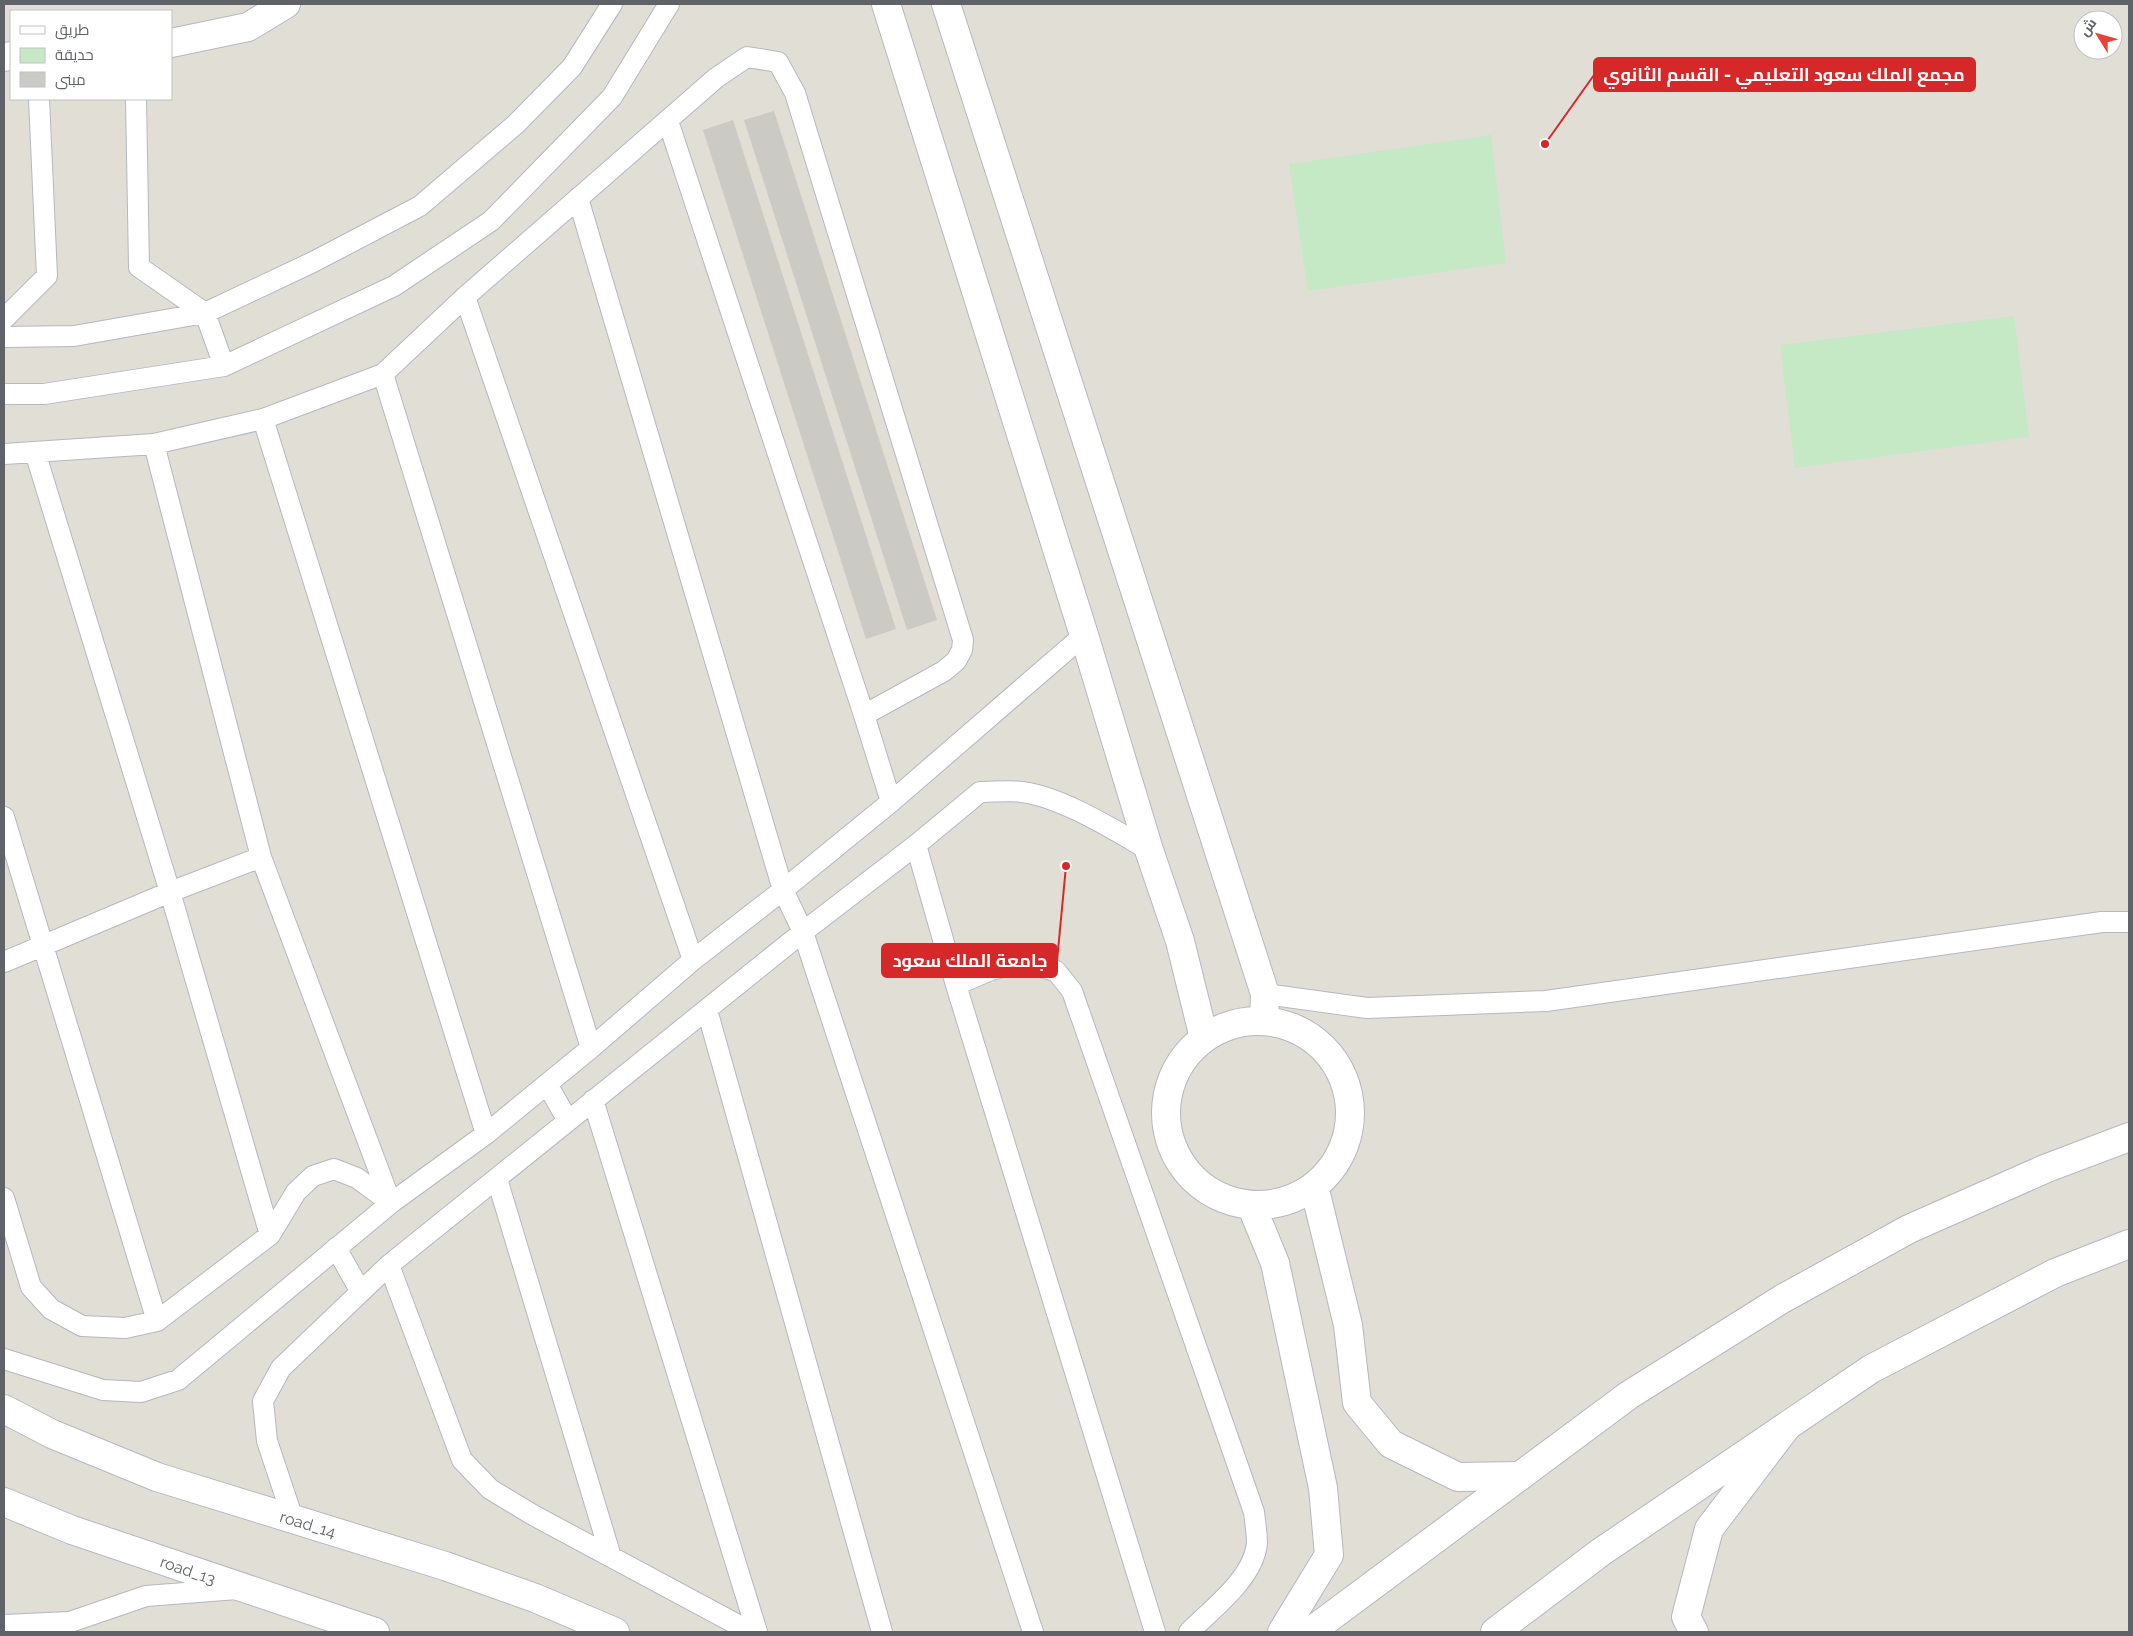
<svg xmlns="http://www.w3.org/2000/svg" width="2133" height="1636" viewBox="0 0 2133 1636" font-family="Raleway,Cairo,sans-serif">
  <style>
    .education { fill: #e1ded6; fill-rule: evenodd }
    .green { fill: #c5e8c5 }
    .building { fill: #cccac5 }
    .lines { fill: none; stroke-linecap: round; stroke-linejoin: round }
    .service-casing { stroke: #b5b8bc; stroke-width: 22 }
    .minor-casing { stroke: #b5b8bc; stroke-width: 30 }
    .tertiary-casing { stroke: #b5b8bc; stroke-width: 30 }
    .service { stroke: #fff; stroke-width: 20 }
    .minor { stroke: #fff; stroke-width: 28 }
    .tertiary { stroke: #fff; stroke-width: 28 }
    .labels { text-anchor: middle; stroke-width: 4; stroke-linejoin: round; paint-order: stroke }
    .street-label { font-size: 16px; fill: #5f6368; stroke: #fff }
    .leader { fill: none; stroke: #d62828; stroke-width: 2 }
    .callout-dot { fill: #d62828; stroke: #fff; stroke-width: 2 }
    .callout { fill: #d62828; stroke: #d62828; stroke-width: 2 }
    .callout-label { font-size: 18px; text-anchor: middle; font-weight: bold; fill: #fff }
  </style>
  <rect width="100%" height="100%" fill="#f1efe8"/>
  <path class="education" d="M4,4H2129V1632H4ZM11,11H171V99H11ZM2083,20H2113V50H2083Z"/>
  <path class="green" d="M1491,135L1506,263L1308,291L1289,164Z
    M2014,316L2029,437L1795,468L1780,345Z"/>
  <path class="building" d="M774,111L937,620L907,630L744,120Z
    M733,120L896,629L866,639L703,130Z"/>
  <g class="lines">
    <g class="service-casing">
      <path id="service" d="M136,99L139,267L205,313L224,366
        M668,121L864,715L891,802
        M578,198L783,890L803,932L1033,1632
        M465,297L693,960
        M4,319L47,276L39,99
        M4,337L74,336L205,313L313,262L420,206L516,124L572,67L612,4
        M383,374L591,1048
        M4,394H44L224,366L394,286L491,221L612,97L669,4
        M263,419L486,1134
        M154,444L261,857L391,1203
        M35,452L170,892L270,1235
        M4,454L154,444L263,419L383,374L465,297L716,78L747,57L778,62L795,93L963,640L962,650L956,661L944,671L864,715
        M4,817L157,1321
        M916,845L956,985L1155,1632
        M4,962L170,892L261,857
        M956,985L991,970L1022,962L1056,971L1072,991L1254,1512C1255,1522 1257,1533 1257,1543C1254,1578 1212,1609 1189,1632
        M1265,994L1367,1008L1546,1001L2102,922H2129
        M707,1010L882,1632
        M547,1084L568,1121
        M593,1100L757,1632
        M497,1179L611,1557
        M4,1198L31,1287L51,1309L82,1326L125,1328L157,1321L270,1235L296,1192L313,1176L334,1169L357,1178L391,1203
        M336,1248L361,1292
        M389,1265L462,1460L490,1489L533,1515L751,1632
        M4,1359L103,1390L141,1392L178,1380L391,1203L486,1134L591,1048L693,960L783,890L891,802L1084,635
        M293,1519L267,1441L263,1401L281,1368L389,1265L803,932L916,845L980,792C993,792 1009,790 1022,792C1062,797 1114,830 1149,850
        M4,1625L70,1622L146,1596L237,1589"/>
    </g>
    <g class="minor-casing">
      <path id="minor" d="M886,4L1084,635L1149,850L1180,941L1204,1038
        M946,4L1265,994L1264,1021
        M171,43L248,27L286,4
        M4,57L11,56
        M1166 1113a92 92 0 1 1 184 0a92 92 0 1 1-184 0Z
        M1314,1186L1348,1325L1357,1403L1391,1444L1458,1477L1520,1476
        M1251,1205L1275,1263L1323,1488L1329,1555L1282,1632
        M1694,1632L1686,1617L1709,1529L1785,1429"/>
    </g>
    <g class="tertiary-casing">
      <path id="tertiary" d="M4,1409L52,1434L157,1477L445,1566L535,1598L615,1632
        M4,1502L72,1530L375,1632
        M1310,1632L1629,1395L1782,1299L1909,1229L2047,1168L2129,1137
        M1495,1632L1601,1552L1871,1369L2055,1273L2129,1244"/>
    </g>
    <use href="#service" class="service"/>
    <use href="#minor" class="minor"/>
    <use href="#tertiary" class="tertiary"/>
  </g>
  <g class="labels">
    <g class="street-label">
      <text transform="translate(308 1524) rotate(17)" y="6">road_14</text>
      <text transform="translate(188 1570) rotate(19)" y="6">road_13</text>
    </g>
  </g>
  <path class="leader" d="M1545 144L1594 75M1066 866L1057 961"/>
  <g class="callout-dot">
    <circle cx="1545" cy="144" r="5"/>
    <circle cx="1066" cy="866" r="5"/>
  </g>
  <g class="callout">
    <rect x="1594" y="58" width="381" height="33" rx="5"/>
    <rect x="882" y="944" width="175" height="33" rx="5"/>
  </g>
  <g class="callout-label">
    <text x="1784" y="81">مجمع الملك سعود التعليمي - القسم الثانوي</text>
    <text x="970" y="967">جامعة الملك سعود</text>
  </g>
  <rect width="2133" height="1636" fill="none" stroke="#5f6368" stroke-width="10"/>
  <rect x="10" y="10" width="162" height="90" fill="#ffffff" stroke="#bfc1c3"/>
  <rect x="20" y="26" width="25" height="8" fill="#ffffff" stroke="#bfc1c3"/>
  <text x="55" y="35" font-size="15" fill="#5f6368">طريق</text>
  <rect x="20" y="48" width="25" height="15" fill="#c5e8c5" stroke="#bfc1c3"/>
  <text x="55" y="60" font-size="15" fill="#5f6368">حديقة</text>
  <rect x="20" y="72" width="25" height="15" fill="#cccac5" stroke="#bfc1c3"/>
  <text x="55" y="85" font-size="15" fill="#5f6368">مبنى</text>
  <g transform="translate(2098 35) rotate(307)"><circle r="24" fill="#ffffff" stroke="#bfc1c3"/>
  <path d="M0-4L9 19L0 12L-9 19Z" fill="#ea4335"/>
  <text y="-8" font-size="14" font-weight="bold" text-anchor="middle" fill="#5f6368">ش</text>
  </g>
</svg>
